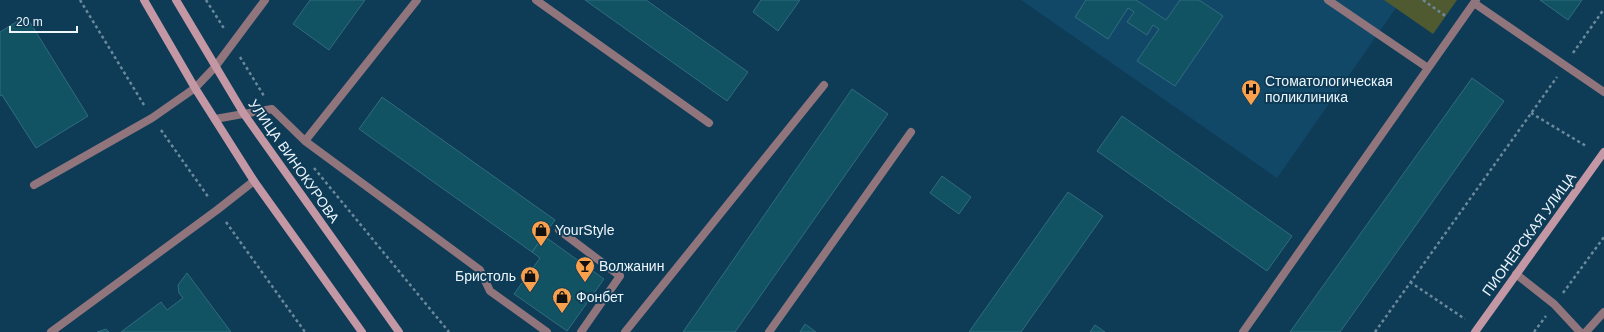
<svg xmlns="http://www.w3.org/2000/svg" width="1604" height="332" viewBox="0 0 1604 332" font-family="Arial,sans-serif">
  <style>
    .built { fill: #124867 }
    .green { fill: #505a31 }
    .building { fill: #115263; stroke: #316c7f }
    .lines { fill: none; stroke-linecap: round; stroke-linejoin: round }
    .path { stroke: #6b899c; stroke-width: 2.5; stroke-dasharray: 3 3; stroke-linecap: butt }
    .service { stroke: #91757d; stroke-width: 8 }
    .secondary { stroke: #c497a4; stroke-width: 8 }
    .labels { text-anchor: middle; stroke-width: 4; stroke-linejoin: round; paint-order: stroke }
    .poi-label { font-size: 14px; fill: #edf6fd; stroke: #0e3b56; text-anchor: start }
    .street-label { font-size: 14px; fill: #edf6fd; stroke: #0e3b56 }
  </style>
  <rect width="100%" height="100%" fill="#0e3b56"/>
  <path class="built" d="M1021,0H1384L1396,8L1277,178Z"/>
  <path class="green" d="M1384,0H1457L1433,34Z"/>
  <path class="building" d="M310,0H365L329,50L293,24Z
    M585,0H646L748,72L727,101Z
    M761,0H800L778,31L753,12Z
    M1086,0H1136L1166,20L1180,0H1199L1223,16L1175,86L1137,61L1159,29L1153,25L1147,35L1127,22L1134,12L1128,8L1108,39L1075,17Z
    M1540,0H1582L1568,20Z
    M26,16L88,116L36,148L2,95L0,96V32Z
    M1472,78L1504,101L1340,332H1290Z
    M852,89L888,114L735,332H683Z
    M382,97L555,220L532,252L359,129Z
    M1122,116L1292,236L1267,271L1097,151Z
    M942,176L971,197L959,214L930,193Z
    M1068,192L1103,216L1021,332H969Z
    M544,236L604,279L567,331L514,294L540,258L532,252Z
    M187,273L231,332H121L161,302L167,310L183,298L179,293L178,285Z
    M805,324L816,332H800Z
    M1095,325L1105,332H1090Z
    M106,329L109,332H97Z"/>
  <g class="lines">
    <path class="path" d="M80,0L144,105
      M206,0L225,30
      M1423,0L1447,17
      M1573,53L1604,9
      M240,57L264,96
      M1531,113L1586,146
      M161,130L209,198
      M314,168L449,332
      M226,222L305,332
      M1410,282L1465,319
      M1563,293L1604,237
      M1375,332L1557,77
      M1534,332L1546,316"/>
    <path class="service" d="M536,0L709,123
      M1328,0L1428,68
      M1474,3L1604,92
      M215,119L272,109L305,141L417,0
      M305,141L480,270L490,291L547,332
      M34,185L152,118L195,88L215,67L265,0
      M559,230L620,276L581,332
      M1516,274L1554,304L1580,332
      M51,332L217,210L254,181
      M625,332L824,85
      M769,332L911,132
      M1243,332L1476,0
      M1586,332L1604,312"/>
    <path class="secondary" d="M144,0L195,88L254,181L362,332
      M176,0L244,114L399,332
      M1475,332L1604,152"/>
  </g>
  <defs>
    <g id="hospital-pin" transform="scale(1)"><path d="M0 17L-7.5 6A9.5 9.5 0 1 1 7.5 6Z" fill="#f9a04d" stroke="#0e3b56"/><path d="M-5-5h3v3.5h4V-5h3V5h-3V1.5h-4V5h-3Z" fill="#111"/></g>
    <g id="shop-pin" transform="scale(1)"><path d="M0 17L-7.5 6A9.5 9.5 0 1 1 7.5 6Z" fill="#f9a04d" stroke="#0e3b56"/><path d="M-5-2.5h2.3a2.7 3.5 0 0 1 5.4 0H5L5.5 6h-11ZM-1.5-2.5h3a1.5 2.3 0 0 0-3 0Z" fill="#111"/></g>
    <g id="bar-pin" transform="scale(1)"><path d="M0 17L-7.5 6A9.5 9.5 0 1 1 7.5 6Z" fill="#f9a04d" stroke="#0e3b56"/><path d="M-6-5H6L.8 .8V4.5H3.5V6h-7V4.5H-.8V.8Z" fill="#111"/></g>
  </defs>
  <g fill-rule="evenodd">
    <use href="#hospital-pin" x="1251" y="89"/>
    <use href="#shop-pin" x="541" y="230"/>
    <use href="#bar-pin" x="585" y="266"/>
    <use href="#shop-pin" x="530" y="276"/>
    <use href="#shop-pin" x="562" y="297"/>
  </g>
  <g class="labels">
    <g class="poi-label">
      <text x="1265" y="86">Cтоматологическая<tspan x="1265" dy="16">поликлиника</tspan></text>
      <text x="555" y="235">YourStyle</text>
      <text x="599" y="271">Волжанин</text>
      <text x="516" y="281" text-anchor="end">Бристоль</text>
      <text x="576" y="302">Фонбет</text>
    </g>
    <g class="street-label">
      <text transform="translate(294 161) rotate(55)" y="5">УЛИЦА ВИНОКУРОВА</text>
      <text transform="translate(1529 234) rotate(-54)" y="5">ПИОНЕРСКАЯ УЛИЦА</text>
    </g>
  </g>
  <path d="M10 26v6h67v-6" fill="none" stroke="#edf6fd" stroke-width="2"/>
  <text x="16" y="26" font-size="12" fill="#edf6fd" stroke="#0e3b56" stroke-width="3" paint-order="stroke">20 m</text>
</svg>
